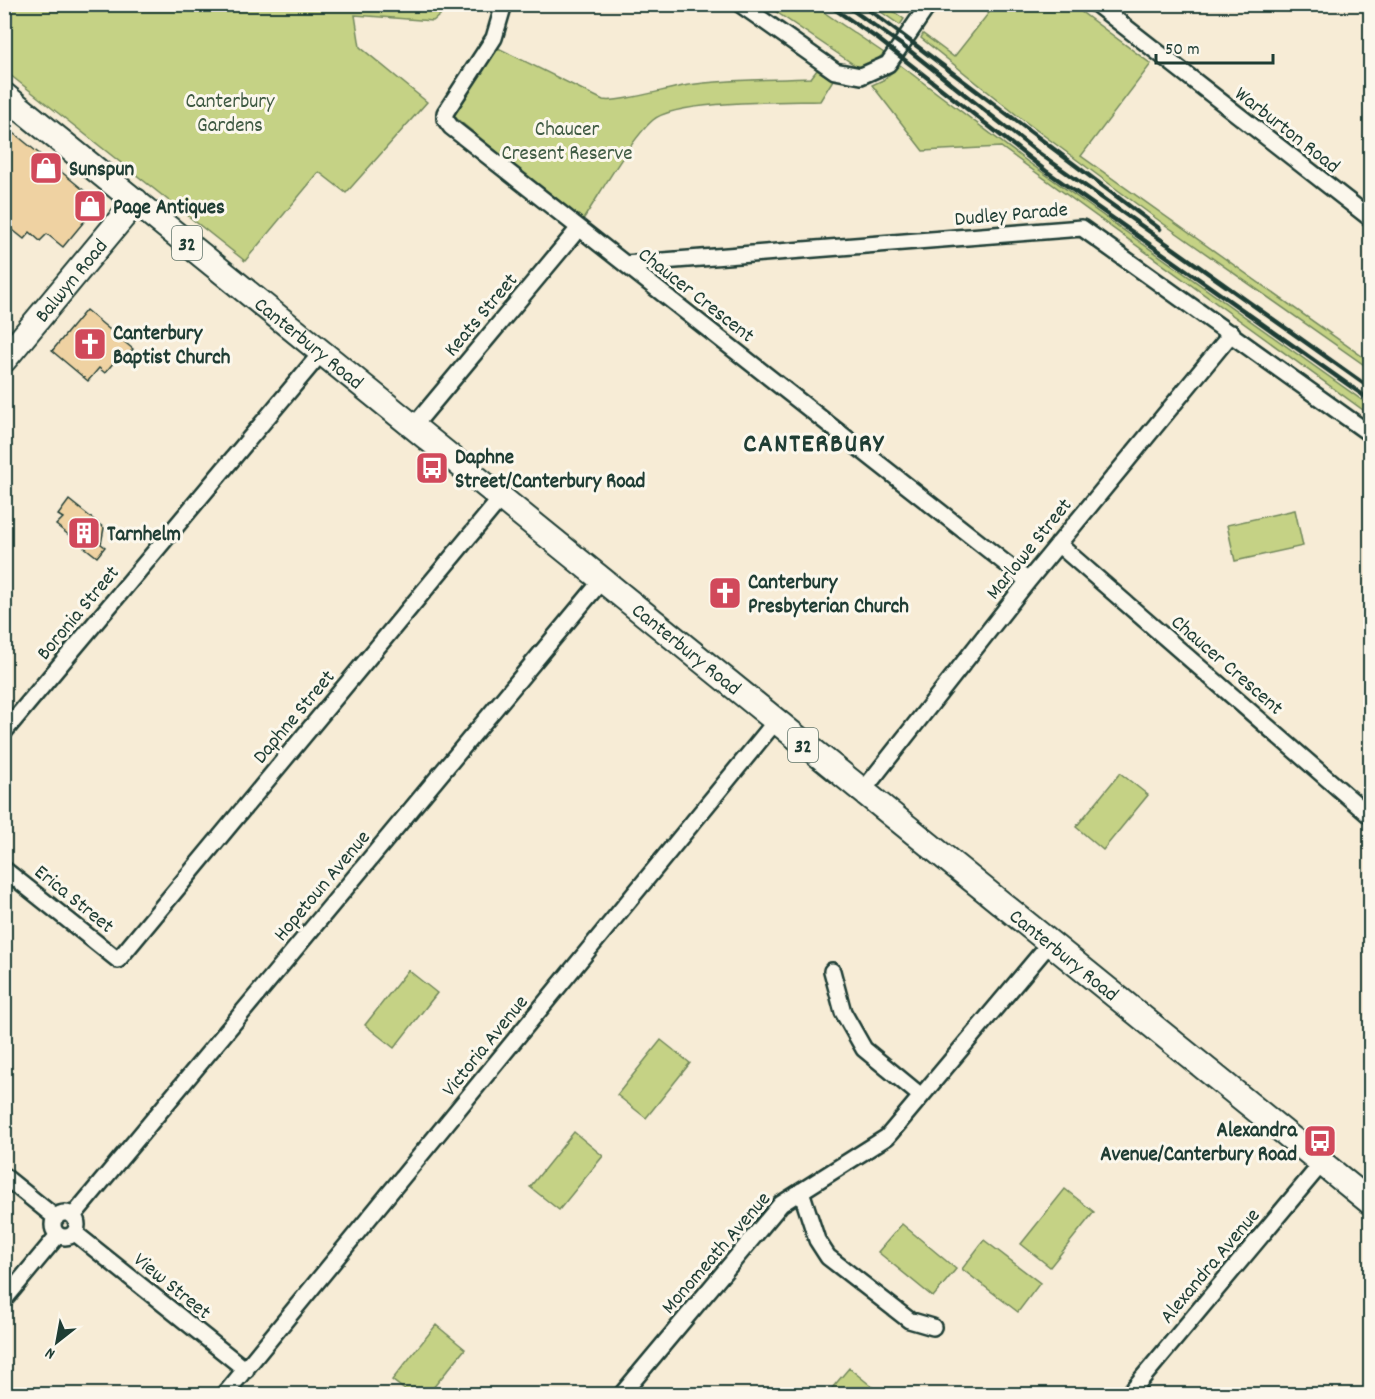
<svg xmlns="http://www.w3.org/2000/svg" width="1375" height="1399" viewBox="0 0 1375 1399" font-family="Dekko,sans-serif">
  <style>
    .green { fill: #c5d285; stroke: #72885c; stroke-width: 1.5 }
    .building { fill: #efd2a2; stroke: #1f3d34; stroke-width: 1.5 }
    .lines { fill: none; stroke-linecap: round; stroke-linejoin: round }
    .minor-casing { stroke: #1f3d34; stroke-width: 20 }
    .primary-casing { stroke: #1f3d34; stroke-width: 28 }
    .minor { stroke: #fbf7ec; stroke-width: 15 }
    .primary { stroke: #fbf7ec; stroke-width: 24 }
    .rail { stroke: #1f3d34; stroke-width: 4.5 }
    .labels { text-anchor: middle; stroke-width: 6; stroke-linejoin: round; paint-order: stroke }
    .shield { fill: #fbf7ec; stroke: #61756b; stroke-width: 1.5 }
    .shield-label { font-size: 20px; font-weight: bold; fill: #1f3d34 }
    .park-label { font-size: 21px; fill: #405b44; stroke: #fbf7ec }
    .street-label { font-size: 21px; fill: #1f3d34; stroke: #fbf7ec }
    .poi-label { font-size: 21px; font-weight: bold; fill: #1f3d34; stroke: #fbf7ec; text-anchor: start }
    .district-label { font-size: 27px; font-weight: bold; letter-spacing: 1.5px; fill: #1f3d34; stroke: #fbf7ec }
  </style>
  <rect width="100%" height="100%" fill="#f7ecd6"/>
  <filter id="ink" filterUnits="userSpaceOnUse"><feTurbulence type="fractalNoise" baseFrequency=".0167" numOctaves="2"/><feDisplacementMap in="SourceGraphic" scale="12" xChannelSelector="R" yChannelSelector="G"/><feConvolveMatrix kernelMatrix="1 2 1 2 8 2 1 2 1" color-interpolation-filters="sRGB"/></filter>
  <g filter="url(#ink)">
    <path class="green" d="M4,5L5,4L452,5L433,21L355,15L360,47L427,102L346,193L319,172L245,261L5,71Z
      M766,5H813L884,53L876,61L859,68Z
      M871,5H884L904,19L900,25Z
      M995,5H1072L1151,64L1081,156L1370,362V369L1161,222L1023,120L921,38L923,34L954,57Z
      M496,47L603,100C619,103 669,88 689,85C729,79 771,80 811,78L817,70L833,80L820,101C786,102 676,100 653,120C631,139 600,194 582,221L456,118L454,112Z
      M900,65L1028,162L1370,406V415L1001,147L923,151L872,85L883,80Z
      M1295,510L1303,546L1235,561L1227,525Z
      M1120,773L1148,795L1103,850L1076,827Z
      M408,970L437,993L394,1048L365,1025Z
      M661,1040L690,1063L646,1118L617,1095Z
      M574,1132L603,1156L559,1210L530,1187Z
      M1065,1189L1094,1212L1050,1267L1021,1244Z
      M902,1224L956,1269L933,1297L878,1252Z
      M984,1240L1040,1283L1018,1312L962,1269Z
      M436,1325L465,1349L428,1394H410L392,1380Z
      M849,1368L881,1394H827Z"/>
    <path class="building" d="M4,125L97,201V206L63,247L47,234L40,241L30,232L24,239L4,223Z
      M86,310L133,349L124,360L119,356L105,373L99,368L88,381L52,351Z
      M69,500L104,528L101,544L105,547L97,557L56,525L63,518L58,515Z"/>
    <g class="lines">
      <g class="minor-casing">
        <path id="minor" d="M504,4L494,38L445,113V119L451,127L1028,581
          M740,4L835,71L861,76L888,64L929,4
          M1096,4L1370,218
          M625,264L1082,228L1370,434
          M413,427L579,228
          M1058,544L1370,816
          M4,732L321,353
          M862,792L1028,581L1232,333
          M4,869L118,960L501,498
          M832,971L843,1012L864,1049L921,1096
          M4,1176L56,1218
          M801,1191L817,1240L828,1257L909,1320L933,1327
          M53 1225a12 12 0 1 1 24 0a12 12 0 1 1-24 0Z
          M73,1216L602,580
          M75,1233L246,1370
          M4,1300L58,1235
          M225,1394L775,722
          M622,1394L781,1204L887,1137L1049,944
          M1129,1394L1322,1163"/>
      </g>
      <g class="primary-casing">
        <g id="primary">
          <path id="s1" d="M4,95L1370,1202"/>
          <path id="s2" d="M4,360L136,201"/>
        </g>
      </g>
      <use href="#minor" class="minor"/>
      <use href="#primary" class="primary"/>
      <path class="rail" d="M827,4L878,39L1046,171L1370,400
        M844,4L910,51L1036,151L1370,388
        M861,4L1160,229"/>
    </g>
  </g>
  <defs>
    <g id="shop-square" transform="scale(1.725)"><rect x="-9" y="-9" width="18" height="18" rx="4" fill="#d1495b" stroke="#fbf7ec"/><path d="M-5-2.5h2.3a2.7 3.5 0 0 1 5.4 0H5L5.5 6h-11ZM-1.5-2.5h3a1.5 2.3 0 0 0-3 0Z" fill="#fff"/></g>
    <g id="church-square" transform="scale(1.725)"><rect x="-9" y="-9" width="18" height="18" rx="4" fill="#d1495b" stroke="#fbf7ec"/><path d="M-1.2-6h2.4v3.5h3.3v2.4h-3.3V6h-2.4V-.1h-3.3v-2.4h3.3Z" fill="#fff"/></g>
    <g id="bus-square" transform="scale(1.725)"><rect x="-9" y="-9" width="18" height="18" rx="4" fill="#d1495b" stroke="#fbf7ec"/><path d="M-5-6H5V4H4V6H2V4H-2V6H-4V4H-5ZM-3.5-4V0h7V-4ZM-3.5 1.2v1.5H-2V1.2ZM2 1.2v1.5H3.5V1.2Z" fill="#fff"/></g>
    <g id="building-square" transform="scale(1.725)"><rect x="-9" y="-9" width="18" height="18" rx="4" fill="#d1495b" stroke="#fbf7ec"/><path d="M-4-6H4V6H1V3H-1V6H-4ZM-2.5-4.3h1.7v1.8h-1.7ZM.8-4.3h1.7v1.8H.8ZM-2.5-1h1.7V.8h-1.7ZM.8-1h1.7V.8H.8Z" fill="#fff"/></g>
  </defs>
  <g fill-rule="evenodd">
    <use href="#shop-square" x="46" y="168"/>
    <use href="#shop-square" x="90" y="206"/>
    <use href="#church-square" x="90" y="344"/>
    <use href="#bus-square" x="432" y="468"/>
    <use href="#building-square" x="84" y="533"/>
    <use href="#church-square" x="725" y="593"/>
    <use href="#bus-square" x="1320" y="1141"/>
  </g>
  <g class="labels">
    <g class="shield">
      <rect x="172" y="226" width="30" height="34" rx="4.5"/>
      <rect x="788" y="728" width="30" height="34" rx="4.5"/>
    </g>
    <g class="shield-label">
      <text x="187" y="250">32</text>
      <text x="803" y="752">32</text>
    </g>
    <g class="park-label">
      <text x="230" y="107">Canterbury<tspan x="230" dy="24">Gardens</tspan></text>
      <text x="567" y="135">Chaucer<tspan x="567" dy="24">Cresent Reserve</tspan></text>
    </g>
    <g class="street-label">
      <text transform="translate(1288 129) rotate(38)" y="7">Warburton Road</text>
      <text transform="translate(1011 213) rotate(-5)" y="7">Dudley Parade</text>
      <text dy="7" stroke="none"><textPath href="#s2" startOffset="104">Balwyn Road</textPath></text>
      <text transform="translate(697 294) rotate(38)" y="7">Chaucer Crescent</text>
      <text transform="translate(480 314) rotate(-50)" y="7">Keats Street</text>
      <text dy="7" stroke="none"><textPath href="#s1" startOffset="393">Canterbury Road</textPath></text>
      <text transform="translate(1028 548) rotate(-51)" y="7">Marlowe Street</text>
      <text transform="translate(77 612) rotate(-50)" y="7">Boronia Street</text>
      <text dy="7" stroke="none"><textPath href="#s1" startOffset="879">Canterbury Road</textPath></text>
      <text transform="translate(1228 664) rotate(41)" y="7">Chaucer Crescent</text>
      <text transform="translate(293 716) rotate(-50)" y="7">Daphne Street</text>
      <text transform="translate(321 885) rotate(-50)" y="7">Hopetoun Avenue</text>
      <text transform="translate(75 898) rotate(39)" y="7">Erica Street</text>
      <text dy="7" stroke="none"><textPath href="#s1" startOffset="1365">Canterbury Road</textPath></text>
      <text transform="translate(484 1045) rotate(-51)" y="7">Victoria Avenue</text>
      <text transform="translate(715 1252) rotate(-49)" y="7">Monomeath Avenue</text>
      <text transform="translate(1209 1265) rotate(-50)" y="7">Alexandra Avenue</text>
      <text transform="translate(173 1285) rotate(39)" y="7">View Street</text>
    </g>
    <g class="poi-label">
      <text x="69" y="175">Sunspun</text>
      <text x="113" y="213">Page Antiques</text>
      <text x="113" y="339">Canterbury<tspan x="113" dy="24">Baptist Church</tspan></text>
      <text x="455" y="463">Daphne<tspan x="455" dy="24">Street/Canterbury Road</tspan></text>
      <text x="107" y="540">Tarnhelm</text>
      <text x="748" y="588">Canterbury<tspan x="748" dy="24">Presbyterian Church</tspan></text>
      <text x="1297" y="1136" text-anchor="end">Alexandra<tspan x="1297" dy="24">Avenue/Canterbury Road</tspan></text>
    </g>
    <g class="district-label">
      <text x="814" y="451">CANTERBURY</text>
    </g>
  </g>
  <rect width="1375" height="1399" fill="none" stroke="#fbf7ec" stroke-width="24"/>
  <rect x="12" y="12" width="1351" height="1375" fill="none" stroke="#1f3d34" stroke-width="2" filter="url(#ink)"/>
  <g transform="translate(57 1342) rotate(211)" stroke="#fbf7ec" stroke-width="4.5" paint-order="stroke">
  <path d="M0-4.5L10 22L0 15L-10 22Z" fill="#1f3d34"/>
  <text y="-9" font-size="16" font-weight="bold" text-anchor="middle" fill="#1f3d34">N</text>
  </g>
  <path d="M1156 54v9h117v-9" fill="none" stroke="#1f3d34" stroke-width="3"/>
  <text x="1165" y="54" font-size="18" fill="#1f3d34" stroke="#fbf7ec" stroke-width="4.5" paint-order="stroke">50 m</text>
</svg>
